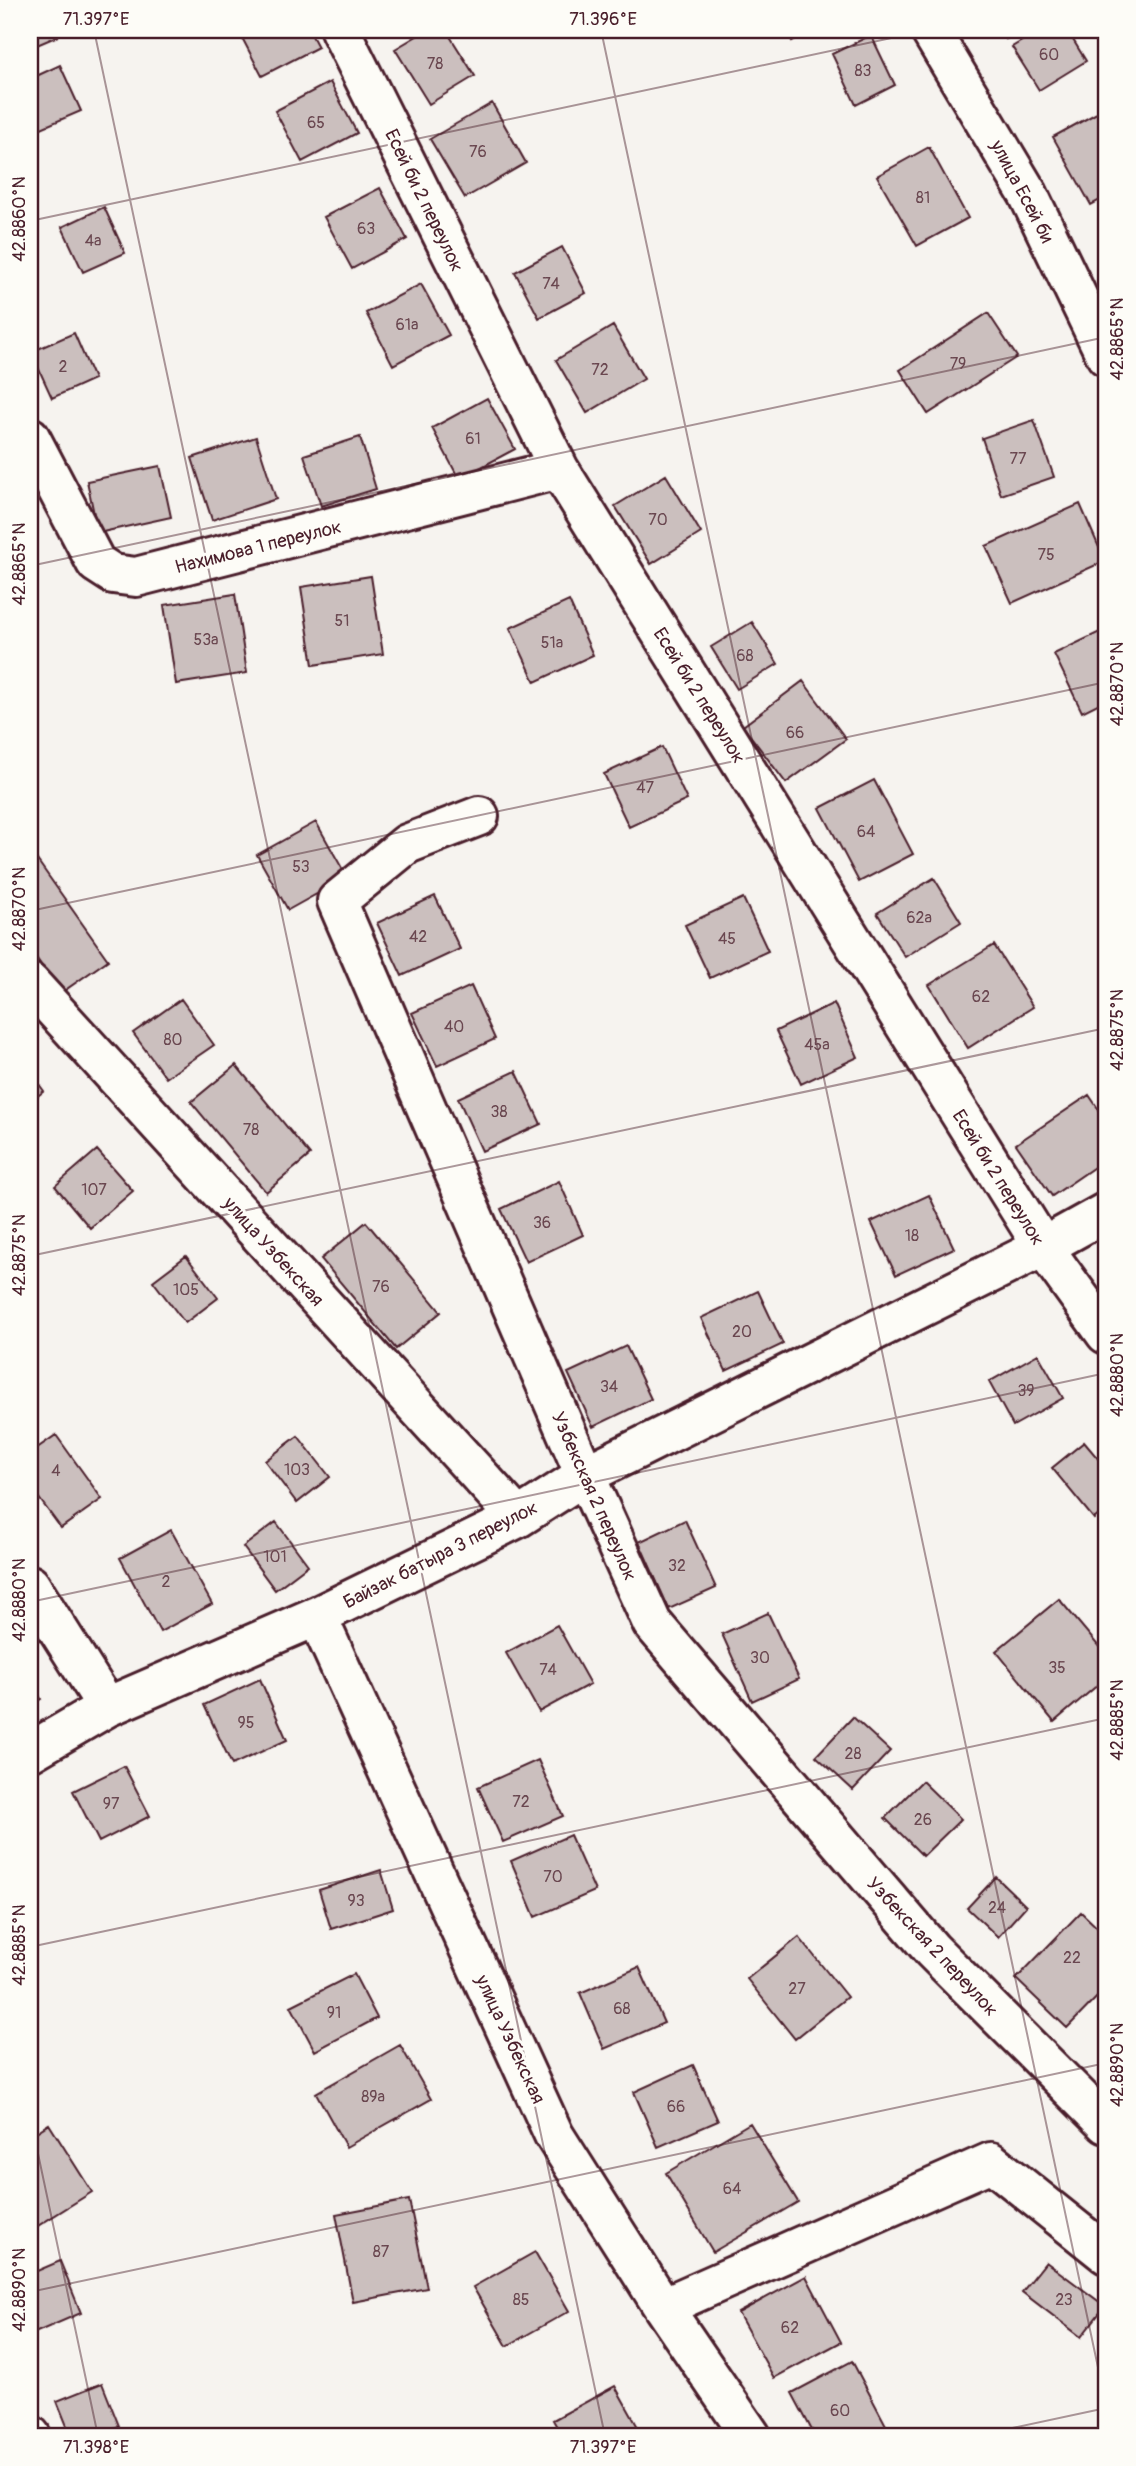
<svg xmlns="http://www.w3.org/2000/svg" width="1136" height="2466" viewBox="0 0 1136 2466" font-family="Pangolin,sans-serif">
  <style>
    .building { fill: #cbbfbe; stroke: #4a1f2b; stroke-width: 2 }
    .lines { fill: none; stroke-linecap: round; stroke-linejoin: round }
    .minor-casing { stroke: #4a1f2b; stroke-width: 44 }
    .minor { stroke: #fdfcf7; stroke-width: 38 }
    .ticks { fill: none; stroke: #4a1f2b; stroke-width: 2; stroke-opacity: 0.45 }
    .labels { text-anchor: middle; stroke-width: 6; stroke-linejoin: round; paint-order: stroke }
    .number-label { font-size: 16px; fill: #6a4750 }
    .street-label { font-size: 19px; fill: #4a1f2b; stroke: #fdfcf7 }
    .neatline { fill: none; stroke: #4a1f2b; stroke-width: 2.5 }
    .ticks-label { font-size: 18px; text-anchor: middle; fill: #4a1f2b }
  </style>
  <rect width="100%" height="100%" fill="#f6f3ef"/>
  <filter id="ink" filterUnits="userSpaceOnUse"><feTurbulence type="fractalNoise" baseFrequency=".0143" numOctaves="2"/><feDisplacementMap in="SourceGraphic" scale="14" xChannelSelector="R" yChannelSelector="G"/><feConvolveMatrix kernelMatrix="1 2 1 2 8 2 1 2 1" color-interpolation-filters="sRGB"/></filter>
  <g filter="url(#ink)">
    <path class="building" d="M30,30H55L58,36L30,48Z
      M238,30H309L318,47L262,76Z
      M427,30H446L475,76L429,104L395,49Z
      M786,30H811L792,41Z
      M1001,30H1021L1006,39Z
      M1040,30H1067L1086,61L1039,90L1012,47Z
      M871,35L895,85L856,105L832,54Z
      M60,65L81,111L39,129L30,110V79Z
      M330,82L357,133L302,162L275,111Z
      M492,103L526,163L465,198L430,139Z
      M1106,108V197L1091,205L1053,137Z
      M929,147L968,218L917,246L877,176Z
      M380,188L407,239L352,269L324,217Z
      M104,207L125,253L83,272L62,227Z
      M562,247L586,293L539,318L515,272Z
      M421,284L449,335L393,365L366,313Z
      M988,313L1017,357L928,414L900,370Z
      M613,326L644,379L587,413L556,360Z
      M74,333L94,379L52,398L31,352Z
      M487,398L515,449L459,479L432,428Z
      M1034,420L1054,477L1001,495L982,438Z
      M256,437L276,499L212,520L192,458Z
      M360,437L376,489L321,506L304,455Z
      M160,466L171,517L98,533L87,481Z
      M666,475L701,533L651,564L615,506Z
      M1080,504L1105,561L1012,603L986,546Z
      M371,576L383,654L313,665L301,587Z
      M235,594L247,673L176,684L164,605Z
      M569,601L593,655L535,682L510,628Z
      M752,622L778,664L737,689L711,647Z
      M1106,629V700L1082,712L1054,654Z
      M803,681L846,739L786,783L743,726Z
      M662,747L687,800L629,827L604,774Z
      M874,780L913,854L859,882L820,808Z
      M316,822L347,877L288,910L257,855Z
      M30,850L108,960L61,993L30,949Z
      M934,878L961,922L905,957L877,913Z
      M435,896L460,949L402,976L377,923Z
      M743,898L768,951L710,978L685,925Z
      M994,945L1033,1007L968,1048L929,985Z
      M471,986L495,1039L437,1066L412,1013Z
      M181,999L214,1045L166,1078L133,1033Z
      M834,1003L858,1057L801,1084L776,1031Z
      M236,1065L310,1155L266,1192L191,1102Z
      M516,1071L541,1124L482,1151L458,1098Z
      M30,1072L44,1091L30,1102Z
      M1089,1095L1106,1120V1159L1052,1196L1016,1144Z
      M97,1150L133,1191L90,1228L55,1186Z
      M559,1181L583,1235L526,1262L501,1209Z
      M929,1195L954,1248L896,1275L871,1222Z
      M366,1222L441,1312L396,1349L321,1259Z
      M186,1256L218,1298L185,1323L153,1281Z
      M758,1291L783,1344L726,1371L701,1318Z
      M626,1346L651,1399L593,1427L568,1373Z
      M1038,1354L1063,1398L1013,1426L989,1382Z
      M56,1435L102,1499L61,1528L30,1486V1453Z
      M298,1436L330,1477L297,1503L265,1461Z
      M1084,1442L1106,1468V1509L1094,1519L1052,1468Z
      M685,1520L716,1588L669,1609L639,1542Z
      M276,1522L308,1565L275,1590L243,1547Z
      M171,1530L212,1604L160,1632L120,1558Z
      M1059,1599L1106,1655V1678L1054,1722L996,1651Z
      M768,1613L799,1679L752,1701L722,1634Z
      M557,1625L590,1684L539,1712L506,1653Z
      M260,1679L287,1740L232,1765L204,1705Z
      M30,1680L41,1699L30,1706Z
      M853,1717L890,1751L853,1790L816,1756Z
      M538,1760L563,1816L503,1842L478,1787Z
      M124,1766L150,1816L99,1842L73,1791Z
      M922,1781L961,1819L923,1856L885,1818Z
      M570,1835L595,1891L535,1917L511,1861Z
      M381,1870L393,1909L331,1929L319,1890Z
      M996,1877L1026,1906L998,1937L967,1908Z
      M1081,1912L1106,1936V1988L1067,2028L1016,1979Z
      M799,1937L847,1997L795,2039L747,1979Z
      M639,1967L664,2023L604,2049L580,1993Z
      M354,1974L377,2018L315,2051L291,2006Z
      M400,2045L431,2099L346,2147L316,2093Z
      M693,2065L718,2121L658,2147L634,2092Z
      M750,2123L798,2202L713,2252L666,2173Z
      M49,2124L92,2192L36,2227L30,2217V2136Z
      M409,2200L427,2288L353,2302L336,2214Z
      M535,2252L569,2311L507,2346L473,2287Z
      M60,2261L81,2313L30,2335V2274Z
      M1046,2262L1105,2306L1081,2337L1022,2292Z
      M806,2276L841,2342L774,2378L738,2313Z
      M852,2361L887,2427L869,2436H815L792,2393Z
      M102,2383L119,2426L95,2436H71L57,2401Z
      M615,2386L643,2436H562L553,2420Z
      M236,2430L238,2436H221Z"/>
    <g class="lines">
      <g class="minor-casing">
        <path id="minor" d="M340,30L559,469L1043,1247L1106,1334
          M930,30L1028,194L1106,356
          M30,437L96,563L113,574L136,577L559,469
          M479,816L407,844L337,901L585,1475L652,1623L932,1950L1106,2124
          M30,983L518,1518
          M30,1585L107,1707
          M317,1616L554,2135L663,2307L751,2436
          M30,1752L107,1707L317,1616L518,1518L585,1475L1043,1247L1106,1212
          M663,2307L991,2162L1106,2254
          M30,2435L31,2436"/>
      </g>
      <use href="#minor" class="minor"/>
    </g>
  </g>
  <path class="ticks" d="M94,30L605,2436M601,30L1106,2405M30,221L929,30M30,566L1106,337M30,911L1106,682M30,1256L1106,1028M30,1602L1106,1373M30,1947L1106,1718M30,2116L98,2436M30,2292L1106,2063M975,2436L1106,2408"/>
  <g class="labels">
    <g class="number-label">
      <text x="1049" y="60">60</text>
      <text x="435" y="69">78</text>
      <text x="863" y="76">83</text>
      <text x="316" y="128">65</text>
      <text x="478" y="157">76</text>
      <text x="923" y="203">81</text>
      <text x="366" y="234">63</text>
      <text x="93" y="246">4а</text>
      <text x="551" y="289">74</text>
      <text x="407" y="330">61а</text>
      <text x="958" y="369">79</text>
      <text x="63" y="372">2</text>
      <text x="600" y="375">72</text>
      <text x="473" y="444">61</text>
      <text x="1018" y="464">77</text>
      <text x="658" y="525">70</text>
      <text x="1046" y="560">75</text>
      <text x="342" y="626">51</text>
      <text x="206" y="645">53а</text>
      <text x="552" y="648">51а</text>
      <text x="745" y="661">68</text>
      <text x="795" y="738">66</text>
      <text x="645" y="793">47</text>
      <text x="866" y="837">64</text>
      <text x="301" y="872">53</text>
      <text x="919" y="923">62а</text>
      <text x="418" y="942">42</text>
      <text x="727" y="944">45</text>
      <text x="981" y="1002">62</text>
      <text x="454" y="1032">40</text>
      <text x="173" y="1045">80</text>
      <text x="817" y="1050">45а</text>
      <text x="499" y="1117">38</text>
      <text x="251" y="1135">78</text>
      <text x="94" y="1195">107</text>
      <text x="542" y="1228">36</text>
      <text x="912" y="1241">18</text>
      <text x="381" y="1292">76</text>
      <text x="186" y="1295">105</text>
      <text x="742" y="1337">20</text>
      <text x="609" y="1392">34</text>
      <text x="1026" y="1396">39</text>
      <text x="297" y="1475">103</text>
      <text x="56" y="1476">4</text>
      <text x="275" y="1562">101</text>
      <text x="677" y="1571">32</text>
      <text x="166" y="1587">2</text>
      <text x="760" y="1663">30</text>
      <text x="1057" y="1673">35</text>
      <text x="548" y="1675">74</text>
      <text x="246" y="1728">95</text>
      <text x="853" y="1759">28</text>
      <text x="521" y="1807">72</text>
      <text x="111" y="1809">97</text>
      <text x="923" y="1825">26</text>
      <text x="553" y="1882">70</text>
      <text x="356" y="1906">93</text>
      <text x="997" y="1913">24</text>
      <text x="1072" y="1963">22</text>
      <text x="797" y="1994">27</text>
      <text x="622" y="2014">68</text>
      <text x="334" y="2018">91</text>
      <text x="373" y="2102">89а</text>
      <text x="676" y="2112">66</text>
      <text x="732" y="2194">64</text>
      <text x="381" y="2257">87</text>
      <text x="521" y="2305">85</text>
      <text x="1064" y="2305">23</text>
      <text x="790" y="2333">62</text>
      <text x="840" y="2416">60</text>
    </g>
    <g class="street-label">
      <text transform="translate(1023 191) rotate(62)" y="7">улица Есей би</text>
      <text transform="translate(425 200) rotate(64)" y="7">Есей би 2 переулок</text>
      <text transform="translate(258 546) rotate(-14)" y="7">Нахимова 1 переулок</text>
      <text transform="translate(700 695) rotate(58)" y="7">Есей би 2 переулок</text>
      <text transform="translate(999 1177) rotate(58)" y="7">Есей би 2 переулок</text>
      <text transform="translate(274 1251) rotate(48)" y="7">улица Узбекская</text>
      <text transform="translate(595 1496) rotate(66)" y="7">Узбекская 2 переулок</text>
      <text transform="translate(440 1554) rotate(-27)" y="7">Байзак батыра 3 переулок</text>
      <text transform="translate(933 1946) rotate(47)" y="7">Узбекская 2 переулок</text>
      <text transform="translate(511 2039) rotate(65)" y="7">улица Узбекская</text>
    </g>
  </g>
  <rect width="1136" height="2466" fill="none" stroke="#fdfcf7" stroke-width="77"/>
  <rect x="38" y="38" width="1060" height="2390" class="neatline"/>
  <g class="ticks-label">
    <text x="96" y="25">71.397°E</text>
    <text x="603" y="25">71.396°E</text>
    <text transform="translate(19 219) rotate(-90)" y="6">42.8860°N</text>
    <text transform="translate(1117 339) rotate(-90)" y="6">42.8865°N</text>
    <text transform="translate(19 564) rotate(-90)" y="6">42.8865°N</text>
    <text transform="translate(1117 684) rotate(-90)" y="6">42.8870°N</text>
    <text transform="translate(19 909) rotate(-90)" y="6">42.8870°N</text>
    <text transform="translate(1117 1030) rotate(-90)" y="6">42.8875°N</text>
    <text transform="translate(19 1255) rotate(-90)" y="6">42.8875°N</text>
    <text transform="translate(1117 1375) rotate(-90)" y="6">42.8880°N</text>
    <text transform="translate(19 1600) rotate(-90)" y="6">42.8880°N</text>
    <text transform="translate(1117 1720) rotate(-90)" y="6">42.8885°N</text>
    <text transform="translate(19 1945) rotate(-90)" y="6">42.8885°N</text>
    <text transform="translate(1117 2065) rotate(-90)" y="6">42.8890°N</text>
    <text transform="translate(19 2290) rotate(-90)" y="6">42.8890°N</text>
    <text x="96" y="2453">71.398°E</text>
    <text x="603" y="2453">71.397°E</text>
  </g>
</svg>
